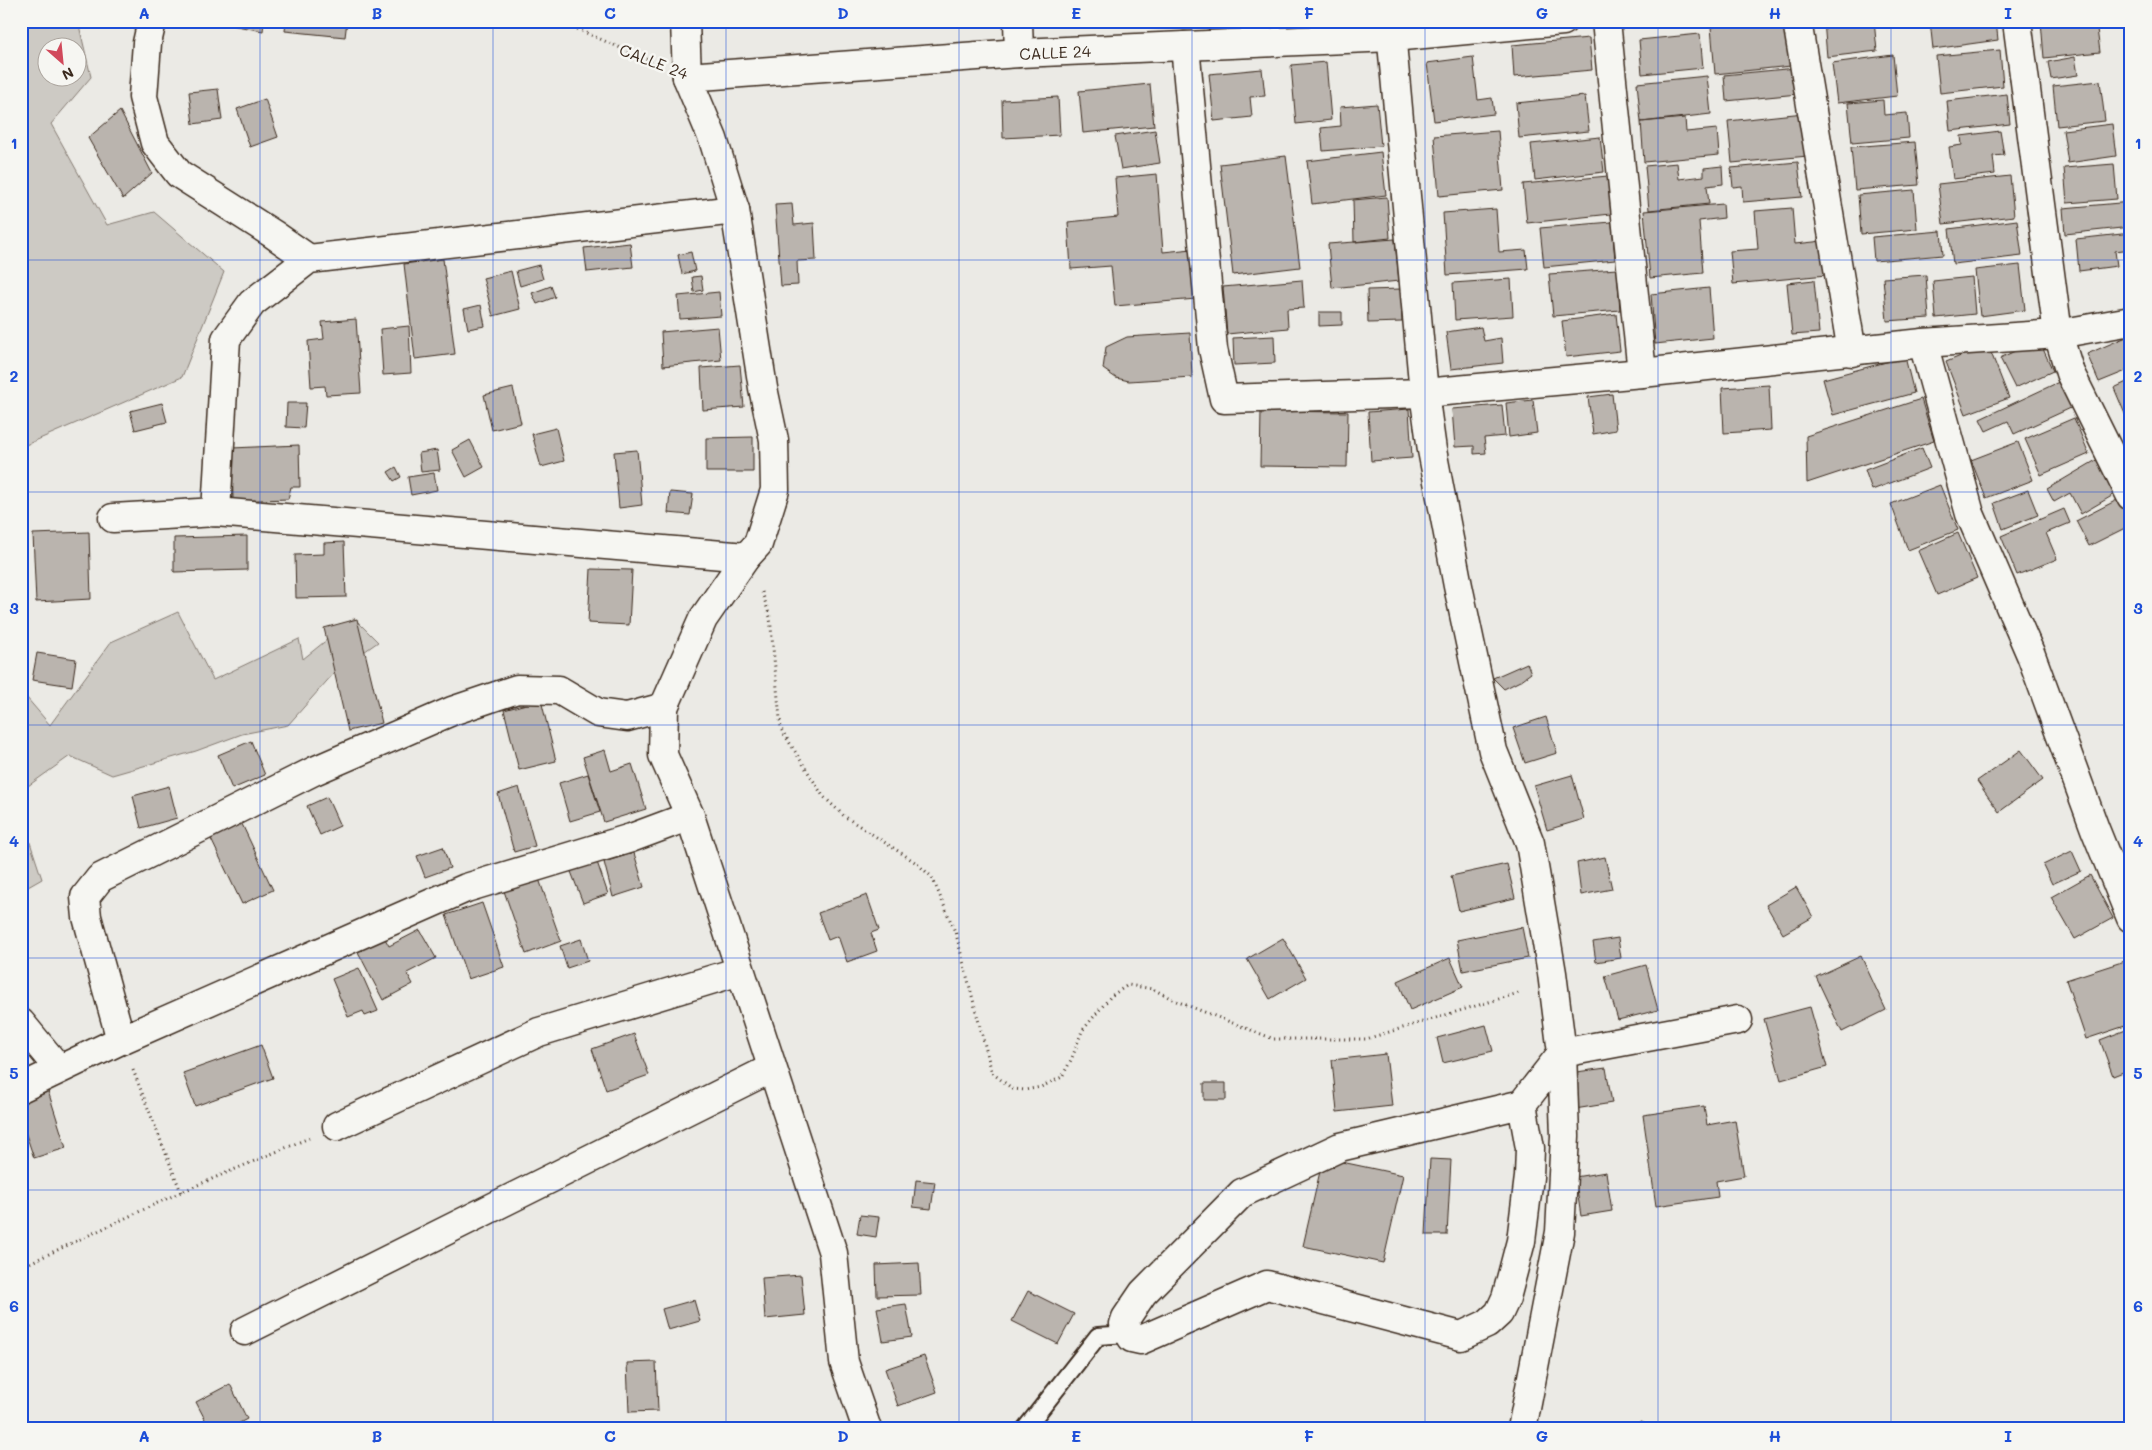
<svg xmlns="http://www.w3.org/2000/svg" width="2152" height="1450" font-family="Mali,sans-serif">
  <style>
    .green { fill: #cdcac4; stroke: #847a71; fill-rule: evenodd }
    .building { fill: #bab4ae; stroke: #3b2a1e }
    .lines { fill: none; stroke-linecap: round; stroke-linejoin: round }
    .lane-casing { stroke: #3b2a1e; stroke-width: 20 }
    .street-casing { stroke: #3b2a1e; stroke-width: 31 }
    .path { stroke: #3b2a1e; stroke-width: 3; stroke-dasharray: 1 4; stroke-linecap: butt }
    .lane { stroke: #f6f6f2; stroke-width: 16 }
    .street { stroke: #f6f6f2; stroke-width: 28 }
    .grid { fill: none; stroke: #1d4ed8; stroke-width: 1; stroke-opacity: 0.55 }
    .labels { text-anchor: middle; dominant-baseline: central; stroke-width: 5; stroke-linejoin: round; paint-order: stroke }
    .street-label { font-size: 16px; fill: #3b2a1e; stroke: #f6f6f2 }
    .neatline { fill: none; stroke: #1d4ed8; stroke-width: 2 }
    .grid-label { font-size: 16px; text-anchor: middle; font-weight: bold; fill: #1d4ed8 }
  </style>
  <rect width="100%" height="100%" fill="#ebeae5"/>
  <filter id="ink" filterUnits="userSpaceOnUse"><feTurbulence type="fractalNoise" baseFrequency=".02" numOctaves="2"/><feDisplacementMap in="SourceGraphic" scale="10" xChannelSelector="R" yChannelSelector="G"/><feConvolveMatrix kernelMatrix="1 2 1 2 8 2 1 2 1" color-interpolation-filters="sRGB"/></filter>
  <g filter="url(#ink)">
    <path class="green" d="M21,21H78L91,77L51,124L107,225L154,212L224,272L182,377L21,447ZM48,48H78V78H48Z
      M178,612L213,680L299,639L303,659L354,618L378,642L334,673L288,725L242,734L196,751L112,775L70,756L21,791V691L50,725L111,642Z
      M21,815L42,879L21,891Z"/>
    <path class="building" d="M210,21H264L263,31Z
      M286,21H347L345,37L285,31Z
      M1772,21H1787L1791,66L1715,74L1711,27Z
      M1824,21H1874L1877,51L1827,57Z
      M1930,21H1996L1998,40L1933,49Z
      M2041,21H2096L2100,52L2044,58Z
      M1700,34L1703,68L1642,74L1639,40Z
      M1589,38L1592,70L1514,77L1512,45Z
      M2000,50L2003,86L1940,93L1936,56Z
      M1893,55L1897,96L1837,103L1832,63Z
      M1473,57L1478,100L1492,98L1494,114L1434,121L1427,63Z
      M2075,57L2078,75L2051,79L2048,62Z
      M1326,62L1331,120L1296,124L1291,65Z
      M1796,68L1798,94L1726,101L1724,75Z
      M1262,69L1265,96L1250,97L1252,117L1214,121L1209,74Z
      M1707,76L1711,114L1641,122L1637,83Z
      M2100,81L2105,121L2057,126L2053,86Z
      M1150,84L1154,126L1083,133L1079,91Z
      M218,89L222,120L193,124L189,92Z
      M2007,94L2010,124L1950,131L1947,101Z
      M1585,96L1589,131L1519,138L1516,103Z
      M1058,97L1060,135L1003,138L1002,100Z
      M265,99L278,137L250,147L237,109Z
      M1883,100L1884,115L1907,113L1909,138L1852,143L1848,103Z
      M1377,104L1381,146L1323,151L1321,128L1341,126L1340,107Z
      M120,111L152,173L123,199L88,138Z
      M1804,113L1808,156L1732,163L1728,121Z
      M1685,118L1686,132L1717,129L1719,155L1644,162L1641,122Z
      M2112,124L2116,156L2068,163L2063,130Z
      M1155,130L1160,163L1121,169L1115,136Z
      M1498,131L1503,190L1439,196L1434,136Z
      M2000,131L2004,155L1993,156L1995,174L1953,179L1949,147L1962,145L1961,136Z
      M1600,137L1604,172L1535,180L1531,144Z
      M1915,142L1919,185L1855,190L1851,147Z
      M1381,152L1386,195L1312,204L1307,161Z
      M1286,156L1300,267L1233,275L1220,164Z
      M1798,162L1802,197L1743,202L1742,186L1733,187L1731,168Z
      M1677,163L1679,179L1704,176V168L1722,166L1723,184L1707,186L1709,204L1649,210L1645,166Z
      M2114,164L2117,199L2067,203L2064,168Z
      M1157,174L1163,252L1192,249L1196,299L1115,306L1111,266L1071,269L1068,222L1118,217L1115,178Z
      M1608,176L1611,214L1527,223L1523,184Z
      M2010,176L2014,216L1943,224L1938,184Z
      M1914,190L1917,229L1861,234L1858,195Z
      M1387,197L1390,238L1354,242L1353,200Z
      M2131,202V227L2065,234L2063,208Z
      M792,204L794,225L814,223L816,260L797,261L798,285L781,286L775,205Z
      M1723,204L1724,218L1699,221L1703,273L1650,278L1644,211Z
      M1792,208L1795,244L1823,241L1826,275L1733,284L1730,251L1758,249L1755,211Z
      M1496,209L1499,252L1526,250L1528,269L1447,275L1443,213Z
      M2017,220L2022,256L1953,264L1949,229Z
      M1612,222L1615,260L1544,267L1540,228Z
      M1941,231L1943,255L1874,261L1872,237Z
      M2131,233V249L2115,251L2117,266L2079,271L2076,239Z
      M1395,239L1399,281L1332,288L1328,244Z
      M630,243L633,267L587,272L584,248Z
      M691,252L695,271L682,274L678,255Z
      M443,259L455,354L415,359L404,264Z
      M539,265L543,279L520,286L516,271Z
      M2020,265L2025,310L1980,316L1975,270Z
      M1617,269L1620,310L1553,316L1549,274Z
      M511,271L520,309L493,316L483,278Z
      M1926,275L1929,318L1887,321L1883,278Z
      M701,276L703,290L694,292L692,277Z
      M1972,277L1975,314L1936,318L1933,281Z
      M1511,279L1513,316L1455,320L1453,283Z
      M1302,280L1304,308L1287,309L1288,328L1227,334L1223,287Z
      M1814,280L1819,333L1792,335L1787,283Z
      M551,286L555,297L537,304L532,293Z
      M1709,288L1713,338L1655,344L1651,294Z
      M1401,289L1402,322L1368,323L1367,290Z
      M719,292L721,316L680,319L678,296Z
      M481,305L485,326L468,329L464,309Z
      M1319,312H1342V325L1319,326Z
      M1616,314L1620,351L1566,357L1562,321Z
      M356,319L361,393L326,395L325,386L311,387L308,341L324,339L322,322Z
      M409,326L411,373L383,375L380,329Z
      M718,327L721,360L663,366L661,332Z
      M1481,327L1484,341L1501,338L1503,363L1451,369L1446,332Z
      M1190,333L1192,377L1129,381L1116,378L1103,369L1106,347L1127,337Z
      M2131,335V369L2099,382L2087,354Z
      M1274,336L1275,363L1234,365L1233,338Z
      M2039,340L2053,371L2015,388L2000,358Z
      M1988,345L2009,398L1966,414L1946,362Z
      M1905,357L1914,393L1833,415L1823,379Z
      M740,365L744,407L703,410L701,368Z
      M2131,380V420L2128,421L2114,388Z
      M2061,381L2073,407L2014,434L2008,421L1986,431L1980,419Z
      M1769,385L1771,430L1724,433L1722,388Z
      M513,388L521,423L492,430L484,395Z
      M1612,394L1616,430L1593,434L1588,397Z
      M1921,399L1934,441L1807,483L1806,436Z
      M1533,400L1537,433L1509,437L1506,403Z
      M162,403L167,422L135,430L130,411Z
      M287,403H306L304,428L286,427Z
      M1502,405L1505,436L1484,438L1486,453L1474,454V446L1455,447L1452,409Z
      M1409,409L1412,458L1371,461L1368,412Z
      M1261,411L1348,412L1347,467L1260,466Z
      M2074,418L2089,454L2041,475L2025,439Z
      M556,428L564,461L541,467L532,434Z
      M2131,428V450L2122,433Z
      M753,437V472H706V438Z
      M470,440L484,467L466,477L452,450Z
      M2018,442L2033,480L1986,498L1971,460Z
      M299,445L300,487H291L288,499L233,501L232,448Z
      M1922,448L1930,468L1872,490L1865,470Z
      M437,450L440,470L421,472L419,453Z
      M637,450L642,505L619,508L614,452Z
      M2098,459L2117,493L2081,514L2070,493L2054,502L2047,489Z
      M396,467L401,477L394,481L388,472Z
      M434,473L437,490L411,495L408,477Z
      M1940,485L1958,530L1908,550L1891,504Z
      M2028,490L2038,515L2003,529L1994,503Z
      M670,492L693,494L690,515L668,513Z
      M2119,499L2131,525L2089,546L2076,521Z
      M2064,509L2070,523L2046,533L2057,559L2017,575L2001,536Z
      M89,532L91,599L36,602L33,534Z
      M1958,533L1977,578L1937,595L1918,551Z
      M247,536V570L174,572V538Z
      M344,542L346,597L296,598L295,555L324,554V543Z
      M591,569L632,570L629,625L588,623Z
      M357,619L382,723L348,731L324,628Z
      M37,653L76,659L72,686L32,680Z
      M1527,663L1531,673L1520,681L1504,689L1493,678Z
      M541,700L556,761L519,770L504,710Z
      M1546,717L1557,753L1525,763L1513,728Z
      M251,741L265,775L232,789L218,755Z
      M605,750L611,771L632,764L646,809L604,822L583,757Z
      M2021,750L2043,780L1999,812L1977,781Z
      M588,774L600,812L570,821L559,783Z
      M1572,775L1584,819L1547,830L1534,786Z
      M169,786L177,818L141,828L133,796Z
      M519,787L535,846L514,852L498,794Z
      M327,797L340,826L320,835L307,806Z
      M241,822L273,890L242,904L210,837Z
      M443,847L450,868L425,877L417,856Z
      M2072,851L2081,871L2052,884L2043,865Z
      M634,853L644,887L613,897L604,862Z
      M1605,857L1612,889L1581,895L1577,863Z
      M596,859L608,894L583,903L570,869Z
      M1507,864L1515,898L1459,911L1451,876Z
      M2090,875L2113,918L2075,939L2051,897Z
      M539,879L561,941L526,954L504,891Z
      M1796,887L1813,917L1783,934L1766,905Z
      M867,895L879,930L871,933L877,951L847,962L838,936L828,940L818,913Z
      M482,903L504,967L468,979L446,915Z
      M1522,927L1528,958L1463,971L1457,940Z
      M420,930L436,958L407,973L413,984L383,1000L357,950L383,935L389,946Z
      M1283,938L1306,978L1270,999L1247,959Z
      M1618,938L1621,958L1596,962L1593,942Z
      M581,939L588,961L567,968L560,946Z
      M1861,956L1886,1010L1842,1032L1816,977Z
      M1450,958L1463,987L1410,1010L1398,981Z
      M2131,959V1024L2086,1039L2066,980Z
      M1646,965L1658,1010L1618,1020L1605,976Z
      M359,968L378,1011L365,1016L363,1011L348,1017L332,979Z
      M1810,1007L1827,1067L1781,1080L1764,1019Z
      M1486,1025L1493,1051L1443,1063L1437,1038Z
      M2131,1028V1069L2113,1076L2100,1040Z
      M634,1034L649,1075L606,1090L592,1049Z
      M261,1045L273,1078L195,1106L183,1073Z
      M1386,1054L1392,1106L1337,1112L1332,1060Z
      M1606,1068L1612,1103L1575,1109L1569,1073Z
      M1204,1083H1226V1100H1204Z
      M48,1091L66,1148L34,1158L21,1120V1100Z
      M1704,1106L1707,1125L1735,1120L1744,1176L1716,1181L1718,1197L1656,1206L1643,1115Z
      M1323,1158L1403,1175L1383,1263L1303,1246Z
      M1430,1159L1451,1160L1447,1235H1426Z
      M1606,1172L1612,1211L1581,1216L1575,1177Z
      M916,1180L935,1182L931,1209L913,1207Z
      M860,1215L879,1217L876,1237L857,1234Z
      M919,1263L921,1295L877,1296L876,1265Z
      M801,1275L805,1315L765,1319L762,1278Z
      M1028,1291L1074,1314L1058,1344L1012,1321Z
      M694,1300L700,1321L668,1330L662,1309Z
      M906,1304L912,1337L883,1341L877,1308Z
      M924,1356L937,1392L898,1406L885,1369Z
      M656,1362L658,1411L629,1412L627,1363Z
      M230,1384L247,1419L228,1429H210L196,1402Z
      M1640,1422L1662,1429H1638Z"/>
    <g class="lines">
      <defs>
        <path id="lane" d="M1025,1429L1098,1336L1128,1334"/>
        <g id="street">
          <path d="M152,21L147,43L143,97L155,143L179,174L273,234L309,259"/>
          <path d="M685,21L687,77L713,139L735,210L763,388L774,440L775,490L758,544L746,557L703,619L664,707L663,755L690,816L833,1253L844,1362L867,1429"/>
          <path d="M1018,21L1019,53"/>
          <path d="M1390,21L1424,393L1432,450L1458,586L1493,751L1530,843L1552,973L1562,1053L1565,1136L1560,1232L1522,1429"/>
          <path d="M1606,21L1642,373"/>
          <path d="M1797,21L1852,352"/>
          <path d="M2017,21L2058,334L2070,373L2131,496"/>
          <path d="M1185,46L1213,349L1224,399L1424,393L1642,373L1923,343L2058,334L2131,321"/>
          <path id="s1" d="M687,77L1019,53L1392,37L1563,21"/>
          <path d="M1923,343L1970,514L2031,655L2095,829L2131,918"/>
          <path d="M216,512L226,339L252,303L309,259L735,210"/>
          <path d="M113,518L216,512L746,557"/>
          <path d="M21,1023L59,1069"/>
          <path d="M121,1040L87,917L85,897L100,878L314,771L452,711L517,689L559,690L598,713L627,717L664,707"/>
          <path d="M21,1088L121,1040L466,888L631,838L690,816"/>
          <path d="M1522,1104L1530,1148L1529,1177L1521,1241L1506,1298L1499,1313L1487,1324L1461,1336L1267,1285L1141,1340L1132,1338L1124,1324L1126,1318L1143,1293L1242,1193L1340,1147L1522,1104L1562,1053L1738,1020"/>
          <path d="M337,1126L539,1032L740,971"/>
          <path d="M245,1331L772,1068"/>
        </g>
      </defs>
      <use href="#lane" class="lane-casing"/>
      <use href="#street" class="street-casing"/>
      <path class="path" d="M559,21L655,63
        M762,592L770,617L781,729L823,796L844,816L915,862L932,877L956,934L992,1073L1013,1089L1025,1090L1041,1087L1062,1077L1072,1058L1082,1031L1111,996L1128,985L1153,989L1176,1001L1274,1039H1366L1522,992
        M133,1070L181,1192
        M21,1267L181,1192L309,1138"/>
      <use href="#lane" class="lane"/>
      <use href="#street" class="street"/>
    </g>
  </g>
  <path class="grid" d="M260,21V1429M493,21V1429M726,21V1429M959,21V1429M1192,21V1429M1425,21V1429M1658,21V1429M1891,21V1429M21,260H2131M21,492H2131M21,725H2131M21,958H2131M21,1190H2131"/>
  <g class="labels">
    <g class="street-label">
      <text stroke="none"><textPath href="#s1" startOffset="369">CALLE 24</textPath></text>
      <text transform="translate(654 61) rotate(21)">CALLE 24</text>
    </g>
  </g>
  <rect width="2152" height="1450" fill="none" stroke="#f6f6f2" stroke-width="55"/>
  <g transform="translate(62 62) rotate(153)"><circle r="24" fill="#f6f6f2" stroke="#aba49d"/>
  <path d="M0-4L9 19L0 12L-9 19Z" fill="#d1495b"/>
  <text y="-8" font-size="14" font-weight="bold" text-anchor="middle" fill="#3b2a1e">N</text>
  </g>
  <rect x="28" y="28" width="2096" height="1394" class="neatline"/>
  <g class="grid-label">
    <text x="144" y="19">A</text>
    <text x="377" y="19">B</text>
    <text x="610" y="19">C</text>
    <text x="843" y="19">D</text>
    <text x="1076" y="19">E</text>
    <text x="1309" y="19">F</text>
    <text x="1542" y="19">G</text>
    <text x="1775" y="19">H</text>
    <text x="2008" y="19">I</text>
    <text x="14" y="149">1</text>
    <text x="2138" y="149">1</text>
    <text x="14" y="382">2</text>
    <text x="2138" y="382">2</text>
    <text x="14" y="614">3</text>
    <text x="2138" y="614">3</text>
    <text x="14" y="847">4</text>
    <text x="2138" y="847">4</text>
    <text x="14" y="1079">5</text>
    <text x="2138" y="1079">5</text>
    <text x="14" y="1312">6</text>
    <text x="2138" y="1312">6</text>
    <text x="144" y="1442">A</text>
    <text x="377" y="1442">B</text>
    <text x="610" y="1442">C</text>
    <text x="843" y="1442">D</text>
    <text x="1076" y="1442">E</text>
    <text x="1309" y="1442">F</text>
    <text x="1542" y="1442">G</text>
    <text x="1775" y="1442">H</text>
    <text x="2008" y="1442">I</text>
  </g>
</svg>
